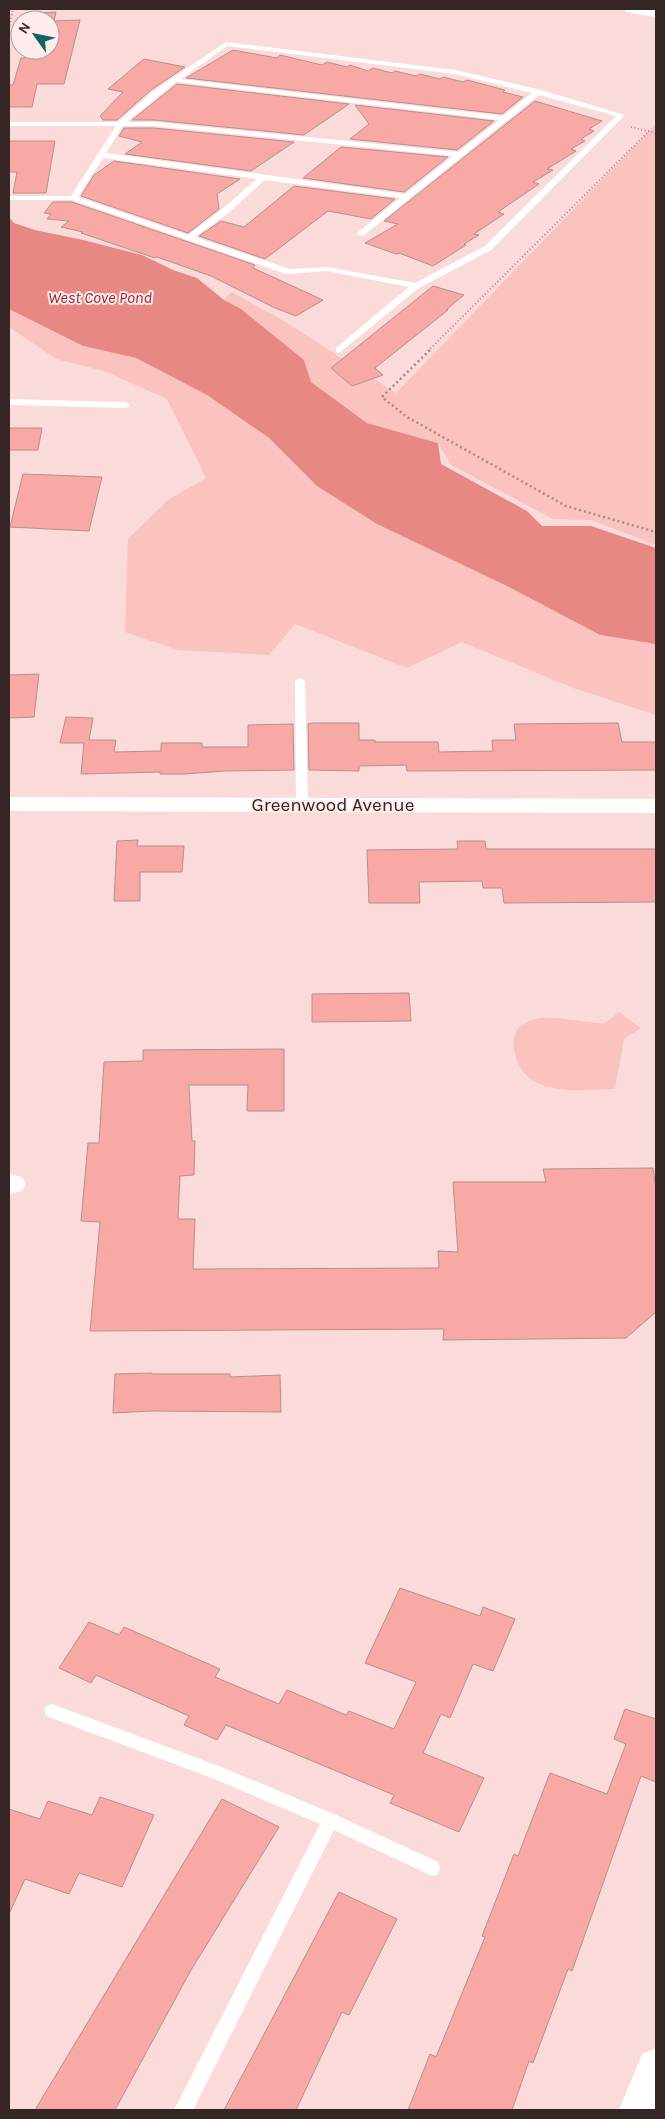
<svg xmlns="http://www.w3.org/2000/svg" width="665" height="2119" font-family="Karla,sans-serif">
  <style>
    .green { fill: #fac3c0 }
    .water { fill: #e88885 }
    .building { fill: #f8a9a5; stroke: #b58f8d }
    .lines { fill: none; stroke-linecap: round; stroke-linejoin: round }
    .path-far1 { stroke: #a48b8a; stroke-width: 2; stroke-dasharray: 1 2.5; stroke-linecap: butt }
    .path { stroke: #a48b8a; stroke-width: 2.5; stroke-dasharray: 2 3; stroke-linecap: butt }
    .lane { fill: #fff; fill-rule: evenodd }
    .street { fill: #fff; fill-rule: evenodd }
    .secondary { fill: #fff; fill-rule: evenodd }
    .labels { text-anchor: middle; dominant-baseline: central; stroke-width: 4; stroke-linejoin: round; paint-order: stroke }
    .far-water-label { font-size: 16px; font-style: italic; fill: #96252c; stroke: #fdeceb }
    .street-label { font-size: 19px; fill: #352625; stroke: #fdeceb }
  </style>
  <rect width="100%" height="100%" fill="#fbdbd9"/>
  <path class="green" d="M656,124V545L591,520L553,519L451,465L438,443L367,423L311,382L304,360L224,300L231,292L281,319L396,393Z
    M9,309L83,346L136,358L207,395L269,438L317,486L600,635L656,644V715L573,688L462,642L407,668L295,624L269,655L178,650L125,632L128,539L169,499L206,478L167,399L104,371L56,359L9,327Z
    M619,1012L641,1028L624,1039L615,1089C580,1090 521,1099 514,1049C513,1041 514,1031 522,1025C538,1012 569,1020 588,1022C593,1022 599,1024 604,1023C609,1021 615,1015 619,1012Z"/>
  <path class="water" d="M9,217L14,223L35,230L83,240L142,255L173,270L197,278L224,300L241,309L304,360L311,382L367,423L438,443L441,464L527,511L542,526H591L656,548V644L600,635L507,586L377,524L317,486L269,438L207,395L136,358L83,346L9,309Z"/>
  <path class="building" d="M56,12L54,21L80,20L64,84H37L32,107H9V85H13L21,58H25L26,50H50V20H31L32,13Z
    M233,50L277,58L280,55L322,65L327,62L347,67L350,65L368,71L373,68L392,73L395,71L416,76L420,74L440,79L443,77L463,82L467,80L505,90L503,92L523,97L502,114L186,78Z
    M144,59L185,67L151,90L117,120H103L100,116L123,92L108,89Z
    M177,84L349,104L304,135L154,120H132Z
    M535,101L602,121L589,129L594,131L581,139L585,141L571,149L576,151L547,169L553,170L533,182L539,184L498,212L504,214L474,234L479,235L464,244L466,245L433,266L399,253L396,254L365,243L398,224L384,221Z
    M355,105L494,121L457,150L350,139L369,124Z
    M124,128H154L294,142L251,171L125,154L142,142L119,136Z
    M9,141H55L46,193H13L17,172H9Z
    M341,147L448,157L404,192L303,178Z
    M114,161L240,179L217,194L219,209L188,233L81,196L94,175Z
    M294,186L395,199L371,219L328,211L265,259L199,236L221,221L244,227Z
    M53,202H72L255,265L253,268L323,300L296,316L275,308L211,276L157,257L155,258L81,233L83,232L61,227L69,221L47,219L51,214L44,213Z
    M433,286L464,295L446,310H448L375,368L383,375L352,386L331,368Z
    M9,428H42L38,450H9Z
    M23,474L102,477L89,531L10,527Z
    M39,674L34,717L9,718V675Z
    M66,717L93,718L89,740H116L114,752L161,751V743H202V747H248V725L293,724L294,770L225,771L184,774H160V772L81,774L84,743H60Z
    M313,723H359V740H375V742H438L439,752L493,751L492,740H516L514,724L618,723L622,742H656V770L407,771L406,765L359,766V771L312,770H309L308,724Z
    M138,840L137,846H184L182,872H140V901H114L117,841Z
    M457,841H485L486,849H656V902L504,903L502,888H483L482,881L419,882L420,903H369L367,850L458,849Z
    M409,993L411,1021L312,1022V994Z
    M284,1049V1111H247L248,1085H189L192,1141H195L194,1175L180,1176L178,1219H195L193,1269L439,1268L438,1251L458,1252L453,1182H546L543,1169L653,1168L656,1189V1312L626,1338L443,1340L444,1329L90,1331L100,1222L81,1221L88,1143H99L104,1062L143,1061V1050Z
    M152,1373V1374H230V1377L280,1375L281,1412L151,1411L113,1413L115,1374Z
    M400,1588L480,1616L483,1607L515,1619L493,1671L473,1664L450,1718L441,1714L423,1753L484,1778L459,1832L390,1803L394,1795L226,1725L217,1740L184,1725L189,1716L96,1675L91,1683L59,1668L89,1622L119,1635L124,1627L220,1669L215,1677L279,1704L287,1690L346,1715L349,1711L394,1729L416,1682L365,1663Z
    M625,1709L656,1719V1782L641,1776L572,1971L568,1969L533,2063L529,2061L512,2110H408L430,2054L436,2057L485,1937L482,1936L514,1854L518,1856L550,1773L607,1794L626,1744L614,1739Z
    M100,1797L154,1815L122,1887L79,1873L69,1894L25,1879L9,1914V1809L40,1819L48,1801L92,1815Z
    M222,1799L279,1827L191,1970L115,2110H35Z
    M339,1892L397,1919L349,2015L342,2012L296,2110H224Z"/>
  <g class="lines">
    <path class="path-far1" d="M9,29L13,9
      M631,127L656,133
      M428,351L649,131"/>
    <path class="path" d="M430,350L382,397L407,417L566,506L656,532"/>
    <path class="lane" d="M226,42L455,70L541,90L625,115L491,250L419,288L339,353L336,352V348L409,287L327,271L286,274L72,200H9L10,196H71L116,126H9V122H118L152,92ZM227,46L455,74L532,93L503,116L181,79ZM176,82L499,120L458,152L154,122H127ZM539,95L616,116L485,246L415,283L327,267L290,269L195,237L227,214L265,180L400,198L356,234L363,236ZM123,126H154L453,156L405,194L106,153ZM103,158L257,179L221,210L188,235L78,197Z
      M9,399L126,402L130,405L126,408L9,405Z
      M300,678L305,681L308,805L302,808L296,805L295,681Z
      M52,1704L224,1768L336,1815L438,1862L440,1868L438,1874L432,1876L334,1830L193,2110H174L320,1824L212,1778L46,1716L44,1711L46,1706Z"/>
    <path class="street" d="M624,9H656V17L626,12Z
      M9,797L656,799V813L9,811Z
      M9,1174L22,1177L26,1184L22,1191L9,1194Z"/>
    <path class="secondary" d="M656,2048V2110H619L642,2054Z"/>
  </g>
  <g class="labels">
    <g class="far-water-label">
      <text x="100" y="297">West Cove Pond</text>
    </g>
    <g class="street-label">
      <text x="333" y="805">Greenwood Avenue</text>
    </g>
  </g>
  <rect width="665" height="2119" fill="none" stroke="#352625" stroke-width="20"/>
  <g transform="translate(35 35) rotate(303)"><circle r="24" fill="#fdeceb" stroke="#ad9d9c"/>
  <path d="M0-4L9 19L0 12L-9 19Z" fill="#116267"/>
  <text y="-8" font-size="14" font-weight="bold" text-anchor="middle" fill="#352625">N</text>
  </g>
</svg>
